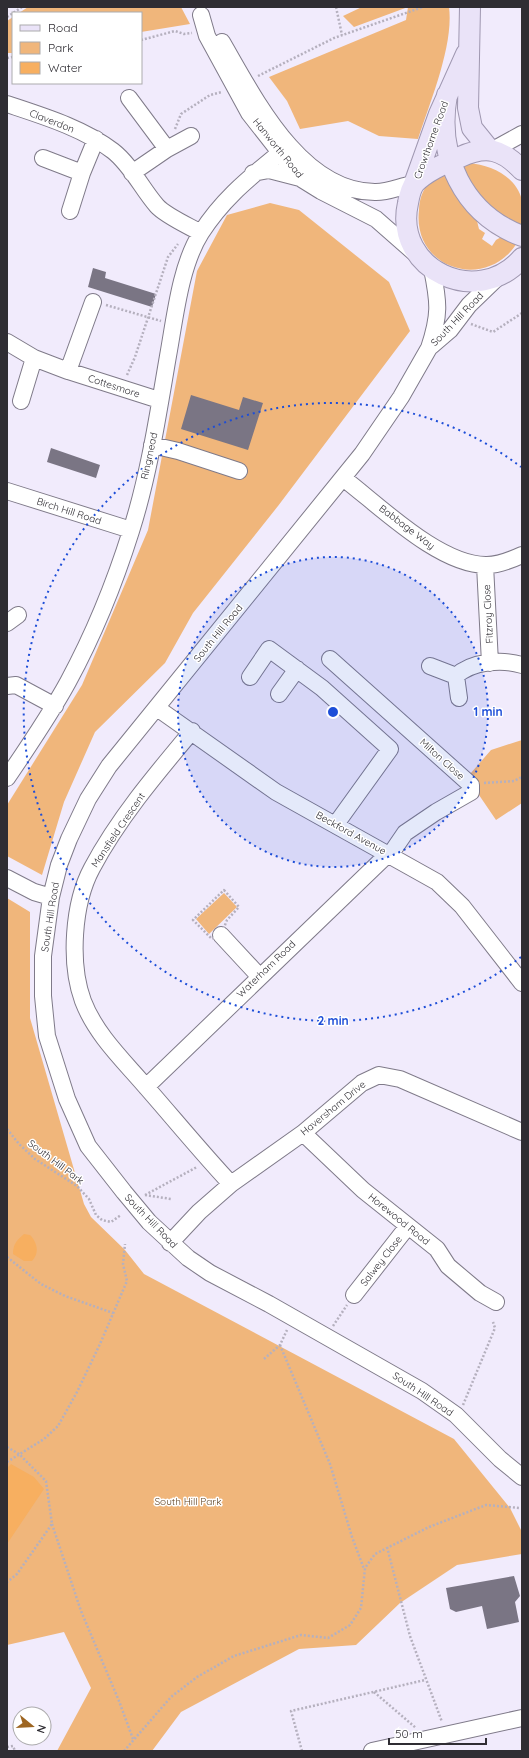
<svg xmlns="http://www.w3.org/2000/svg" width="529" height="1758" font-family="Quicksand,sans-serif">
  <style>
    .green { fill: #f0b67b }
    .water { fill: #f7af60 }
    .building { fill: #7a7584 }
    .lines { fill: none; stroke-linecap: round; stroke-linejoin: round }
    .minor-casing { stroke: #7f7a89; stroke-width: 18 }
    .major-casing { stroke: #9f97b0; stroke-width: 22 }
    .path { stroke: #b5b0be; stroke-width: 2.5; stroke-dasharray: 2 2; stroke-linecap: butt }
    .minor { stroke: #fff; stroke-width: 16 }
    .major { stroke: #eae3f8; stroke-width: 20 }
    .ring { fill: none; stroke: #1d4ed8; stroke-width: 2; stroke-dasharray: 2 4 }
    .labels { text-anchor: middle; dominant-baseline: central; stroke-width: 3; stroke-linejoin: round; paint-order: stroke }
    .street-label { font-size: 10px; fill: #2f2d33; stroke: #fff }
    .park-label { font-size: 10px; fill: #5f4120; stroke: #fff }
    .centre { fill: #1d4ed8; stroke: #fff; stroke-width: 2 }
    .ring-label { font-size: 12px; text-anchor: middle; font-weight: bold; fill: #1d4ed8; stroke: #fff; stroke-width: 3; stroke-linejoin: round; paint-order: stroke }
  </style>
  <rect width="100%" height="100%" fill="#f1ebfc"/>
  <path class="green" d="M28,7H181L190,24L141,32V13H19Z
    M362,7H449C454,45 430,102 418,139L379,136L348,121L300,129L287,101L269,77L406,20L408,7L354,27L343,16Z
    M13,17V53H7V21Z
    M469,163C491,165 516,176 522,200C524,208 522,219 522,228L511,222L481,199L460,165Z
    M445,171L476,217L479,229L485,233L482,239L492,246L496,240L503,236L517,243C486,292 412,269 419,210C419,201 422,191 428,184C433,179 439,175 445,171Z
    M270,203L299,210L389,282L410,331L278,506L193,613L165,663L95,732L64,802L42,875L7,856V805L82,685L148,530L197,271L227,215Z
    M522,740V803L496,820L479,795L476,784L470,774L491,750Z
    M224,893L237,907L209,934L196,919Z
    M7,898L30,912V1018L84,1204L91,1217L125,1250L144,1274L454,1439L510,1508L522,1532V1554L457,1565L400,1603L356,1645L299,1649L181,1712L152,1751H57L91,1688L64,1632L7,1645Z"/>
  <path class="water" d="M24,1234L30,1235C37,1242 40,1253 32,1261H24L13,1254C13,1244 17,1240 24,1234Z
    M11,1464L34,1477L44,1489L7,1544V1468Z"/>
  <path class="building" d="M93,268L106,272L105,278L156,294L152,307L88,287Z
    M191,395L239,410L243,397L263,403L248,450L181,429Z
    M51,448L100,465L96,478L47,462Z
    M514,1576L520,1596L515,1602L519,1622L487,1629L482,1606L456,1612L450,1609L446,1588Z"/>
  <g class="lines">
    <defs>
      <path id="minor" d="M201,15L207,36L249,113L300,178L321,191L376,219L417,255
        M222,42C254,97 301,193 376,192C389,192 401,186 414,184
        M129,98L167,149
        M7,104C43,116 83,128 113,151C131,165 142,189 157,206C166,216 189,226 201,233
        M493,150L522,134
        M43,158L82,173
        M132,173L167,149L191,136
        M253,173L269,170L300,178
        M70,211L82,173L96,139
        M498,277L469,305L450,330L429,348L401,397L362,454L109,766L88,799L69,839L59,865L51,897L43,956V996L47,1036L67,1099L88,1146L124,1192L149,1222L188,1258L210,1273L269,1304L422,1391L456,1415L500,1459L522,1477
        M7,342L34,358L68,371L159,400
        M429,348C440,315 439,303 432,269
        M68,371L93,302
        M21,401L34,358
        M152,445L178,451L239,471
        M343,478C380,506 440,566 487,565C499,565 511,560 522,555
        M7,491L131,530
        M485,565L490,663
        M7,623L18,615
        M330,659L471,785V792L436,812L405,833L390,855
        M430,666L456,676
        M456,676C472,661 502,659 522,665
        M456,676L459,698
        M250,677L269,649L322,688L390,749L336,824
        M7,686L16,685L55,706
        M279,694L297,669
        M157,708L276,792L437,882L462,906L522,983
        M192,731C156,774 118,819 92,868C73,903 69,963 83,1001C96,1035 124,1061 147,1088C175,1120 202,1153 231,1184
        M7,778C28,747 50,715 68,682C94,634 115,582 131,531C149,475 158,414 168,356C175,318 180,266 201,233C225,195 256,173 289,145
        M7,878L34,892L51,897
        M221,935L259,976
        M146,1087L388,854
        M303,1133L363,1190L437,1249L448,1266L480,1293L496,1302
        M170,1243L199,1212L231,1184L303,1133L362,1083L379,1075L400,1079L522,1132
        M354,1295L408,1226
        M372,1751L522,1718"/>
      <path id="major" d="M470,7L468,108L472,128L489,149
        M447,95C436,155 463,214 522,236
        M522,170C502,149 487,145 460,157C444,164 427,171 415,183C411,188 409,197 408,203C393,270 478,309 522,258
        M414,184L439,114L466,54"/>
    </defs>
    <use href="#minor" class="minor-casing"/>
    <use href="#major" class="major-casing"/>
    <path class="path" d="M336,7L342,35
      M7,17L22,7
      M141,40L175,31L184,34L192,33
      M7,58L13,57
      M258,76L334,38L423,7
      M175,129L181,114L210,95L222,92
      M106,305L161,321
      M471,324L493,332L522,313
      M127,375L135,357L168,257L178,244
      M484,783L514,781L522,777
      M224,890L239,907L227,920L221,935L212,939L193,920Z
      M7,1129L19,1144L35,1159L77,1186L89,1199L96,1215L102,1220L111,1222L121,1215
      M145,1195L197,1167
      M145,1195L171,1199
      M7,1257L41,1284L65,1296L113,1313
      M333,1326L347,1305
      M280,1345L330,1464L352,1537L364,1569
      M264,1359L280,1345L287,1330
      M463,1405L495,1328L493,1322
      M7,1447L19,1454L46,1481L52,1524L17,1574L7,1582
      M7,1462L44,1439L58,1426L77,1392L100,1344L127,1281L123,1264L125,1244
      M52,1524L81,1611L119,1701L133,1739
      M387,1547L410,1636L442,1722
      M374,1692L416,1728
      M7,1747L13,1746L15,1751
      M124,1751L171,1697L197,1677L234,1656L301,1635L328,1638L350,1625L361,1608L365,1568L375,1554L429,1527L486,1505L520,1508
      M302,1751L291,1711L425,1680"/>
    <use href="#minor" class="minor"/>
    <use href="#major" class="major"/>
  </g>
  <circle cx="333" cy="712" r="155" fill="#1d4ed8" fill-opacity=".12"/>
  <g class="ring">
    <circle cx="333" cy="712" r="155"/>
    <path d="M521 957A309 309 0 1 1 521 467"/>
  </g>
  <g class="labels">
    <g class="street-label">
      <text transform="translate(52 121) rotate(21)">Claverdon</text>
      <text transform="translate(431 140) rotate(-70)">Crowthorne Road</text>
      <text transform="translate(278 148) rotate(51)">Hanworth Road</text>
      <text transform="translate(457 319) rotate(-46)">South Hill Road</text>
      <text transform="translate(114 386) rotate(18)">Cottesmore</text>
      <text transform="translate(149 456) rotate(-78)">Ringmead</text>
      <text transform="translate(69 511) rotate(18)">Birch Hill Road</text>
      <text transform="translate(407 527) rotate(37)">Babbage Way</text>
      <text transform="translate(488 614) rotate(-93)">Fitzroy Close</text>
      <text transform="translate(218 633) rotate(-51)">South Hill Road</text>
      <text transform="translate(442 759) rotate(42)">Milton Close</text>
      <text transform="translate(118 830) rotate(-56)">Mansfield Crescent</text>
      <text transform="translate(351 833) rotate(29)">Beckford Avenue</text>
      <text transform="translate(50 917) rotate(-81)">South Hill Road</text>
      <text transform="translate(266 969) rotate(-44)">Waterham Road</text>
      <text transform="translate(333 1108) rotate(-39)">Haversham Drive</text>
      <text transform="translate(56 1162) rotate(37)">South Hill Park</text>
      <text transform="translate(399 1219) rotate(39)">Horewood Road</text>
      <text transform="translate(151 1221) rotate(46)">South Hill Road</text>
      <text transform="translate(381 1261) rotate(-52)">Salwey Close</text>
      <text transform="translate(423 1394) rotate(34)">South Hill Road</text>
    </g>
    <g class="park-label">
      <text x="188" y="1501">South Hill Park</text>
    </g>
  </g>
  <circle cx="333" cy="712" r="6" class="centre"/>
  <g class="ring-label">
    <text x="488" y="716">1 min</text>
    <text x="333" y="1025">2 min</text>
  </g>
  <rect width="529" height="1758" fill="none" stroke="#2f2d33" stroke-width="16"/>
  <rect x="12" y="12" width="130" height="72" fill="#ffffff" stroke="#acabad"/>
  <rect x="20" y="25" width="20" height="6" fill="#eae3f8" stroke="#acabad"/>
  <text x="48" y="32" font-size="12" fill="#2f2d33">Road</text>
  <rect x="20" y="42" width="20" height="12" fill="#f0b67b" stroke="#acabad"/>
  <text x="48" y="52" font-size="12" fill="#2f2d33">Park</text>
  <rect x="20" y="62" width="20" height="12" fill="#f7af60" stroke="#acabad"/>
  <text x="48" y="72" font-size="12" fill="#2f2d33">Water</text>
  <g transform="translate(32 1726) rotate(108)"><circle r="19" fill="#ffffff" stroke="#acabad"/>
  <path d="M0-3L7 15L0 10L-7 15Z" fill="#9d6521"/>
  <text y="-6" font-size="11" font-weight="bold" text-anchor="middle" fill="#2f2d33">N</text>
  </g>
  <path d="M389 1738v6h97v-6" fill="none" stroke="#2f2d33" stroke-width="2"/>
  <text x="395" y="1738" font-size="12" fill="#2f2d33" stroke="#ffffff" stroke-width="3" paint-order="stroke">50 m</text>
</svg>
